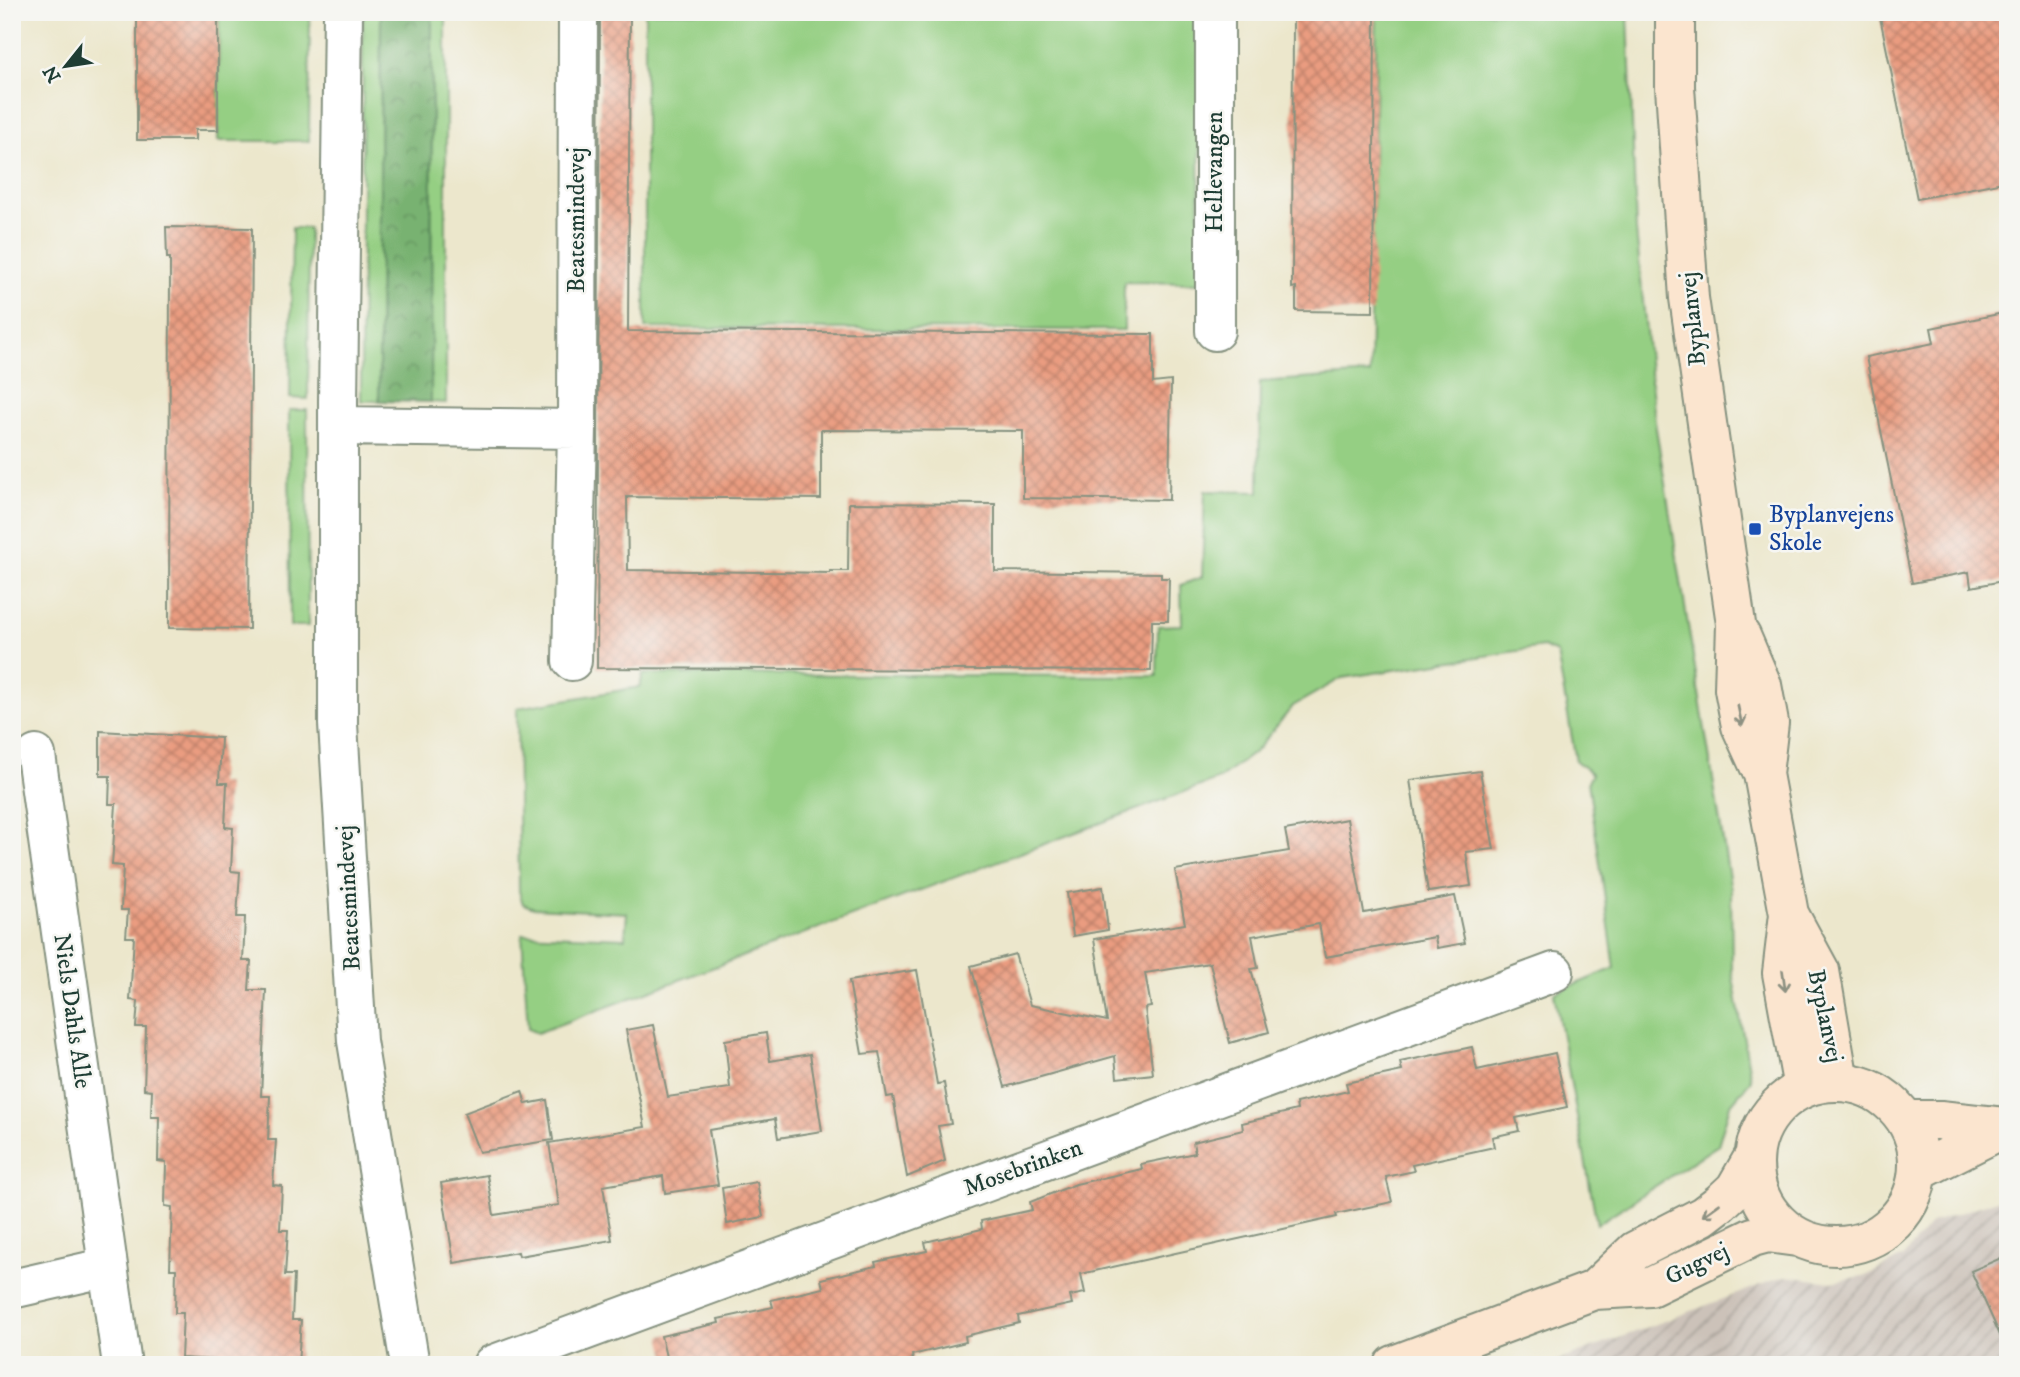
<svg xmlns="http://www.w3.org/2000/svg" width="2020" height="1377" font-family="'IM FELL DW Pica',serif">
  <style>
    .industrial { fill: url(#industrial-furrows) }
    .green { fill: #95cf83; stroke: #5a865c; stroke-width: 2 }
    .forest { fill: url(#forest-crowns); stroke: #4c7852; stroke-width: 2 }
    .building { fill: url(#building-cross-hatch) }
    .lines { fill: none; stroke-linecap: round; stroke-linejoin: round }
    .street-casing { stroke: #869280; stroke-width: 42 }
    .secondary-casing { stroke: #869280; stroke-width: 42 }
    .street { stroke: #fff; stroke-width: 38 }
    .secondary { stroke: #fbe5cf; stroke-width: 38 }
    .oneway { stroke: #8d9182 }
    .transit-dot { fill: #1a4fb4; stroke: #f6f6f2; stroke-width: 2.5 }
    .labels { text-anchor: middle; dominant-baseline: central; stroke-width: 5; stroke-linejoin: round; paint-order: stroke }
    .street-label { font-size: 24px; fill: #1f3d34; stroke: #f6f6f2 }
    .transit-label { font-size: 24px; fill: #164399; stroke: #f6f6f2; text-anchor: start }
  </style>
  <defs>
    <pattern id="industrial-furrows" width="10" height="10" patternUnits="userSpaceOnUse" patternTransform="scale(1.75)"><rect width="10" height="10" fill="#ccc2b9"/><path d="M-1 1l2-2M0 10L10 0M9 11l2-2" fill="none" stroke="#a59f97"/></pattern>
    <pattern id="forest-crowns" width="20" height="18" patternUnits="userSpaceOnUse" patternTransform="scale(1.75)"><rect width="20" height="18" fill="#78b271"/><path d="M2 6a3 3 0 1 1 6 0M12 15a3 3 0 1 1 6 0" fill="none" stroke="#62925e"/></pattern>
    <pattern id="building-cross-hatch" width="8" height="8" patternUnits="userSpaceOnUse" patternTransform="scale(1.75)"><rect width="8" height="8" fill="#ea9c80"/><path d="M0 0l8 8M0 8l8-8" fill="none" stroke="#bd806a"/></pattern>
  </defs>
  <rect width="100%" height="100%" fill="#f6f6f2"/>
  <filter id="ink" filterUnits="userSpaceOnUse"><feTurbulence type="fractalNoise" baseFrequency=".0143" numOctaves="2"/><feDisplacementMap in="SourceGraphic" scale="14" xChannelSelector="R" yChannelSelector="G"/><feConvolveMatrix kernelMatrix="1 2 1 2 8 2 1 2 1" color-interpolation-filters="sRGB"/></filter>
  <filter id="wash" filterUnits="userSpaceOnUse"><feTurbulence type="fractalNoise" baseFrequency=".00686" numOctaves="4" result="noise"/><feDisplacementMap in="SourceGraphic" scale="28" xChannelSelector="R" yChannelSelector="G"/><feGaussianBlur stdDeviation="1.57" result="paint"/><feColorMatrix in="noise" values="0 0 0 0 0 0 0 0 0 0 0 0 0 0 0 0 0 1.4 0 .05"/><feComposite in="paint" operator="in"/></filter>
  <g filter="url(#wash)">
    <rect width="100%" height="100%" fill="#ece7cc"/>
    <path class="industrial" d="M2008,1196V1365H1547L1785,1276L1832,1282L1868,1275L1903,1257L1931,1223Z"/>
    <path class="green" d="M219,12H310L309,141H218Z
      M363,12H381L379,401H361Z
      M432,12H446V403L431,402Z
      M645,12H1200L1199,283L1124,282V330L645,328Z
      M1377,12H1628L1636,230L1655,422L1731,890L1732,972L1751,1080L1730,1105L1718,1145L1597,1224L1554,993L1615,968L1588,781L1592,774L1576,761L1557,653L1543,647L1342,678L1293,706L1256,751L1219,779L537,1033L528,1029L522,934L625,938L627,913L534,908L523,904L519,891L517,708L640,687L643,674L1157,676L1158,626L1182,625L1181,585L1202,577L1205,491L1259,492L1260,382L1370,374Z
      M292,228H309L308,399L290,398Z
      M289,410H307L308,626H290Z"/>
    <path class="forest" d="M12,12H18L12,312Z
      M381,12H432L431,402L379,401Z"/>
    <g id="blocks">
      <path class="building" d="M137,12H218V130H195V140H137Z
        M600,12H630L628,331L1153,334V383L1171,381L1169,500L1023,498V431L821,430V499L627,497L628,570L830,573V571H848L849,503L995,504V571L1161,573V578H1169L1168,621H1152L1151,671L597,668Z
        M1293,12H1375L1373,312L1296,311V287L1292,288Z
        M1879,12H2008V181L1917,199Z
        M166,227L252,228L249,629L169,628L170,258H167Z
        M2008,312V580L1971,587L1969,572L1912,583L1866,357L1934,343L1931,328Z
        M100,731L221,738L219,783H227L225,827L233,828L231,871L240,872L237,917H245L243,961H251L249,990H266L261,1096H270L268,1140H276L273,1185L282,1186L280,1230H288L285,1275H294L292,1320H301L298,1365L181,1358L183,1313H175L176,1269H170L172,1207L165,1206L166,1162L158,1161L159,1117H151L152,1090L144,1089L146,1027H136L138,1001L130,1000L134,937H126L128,910H121L123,866L112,865L116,804H109L110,776H100Z
        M1480,771L1494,849L1466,852L1471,886L1428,892L1410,780Z
        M1347,819L1364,913L1455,896L1465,943L1437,948L1435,937L1325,957L1319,924L1252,936L1258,968L1251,969L1269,1032L1230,1043L1210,963L1145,973L1151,1007L1145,1008L1153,1074L1117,1078L1115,1056L1005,1087L971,966L1015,954L1030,1005L1107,1021L1094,939L1185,924L1175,870L1289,851L1285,830Z
        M1103,887L1108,930L1073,936L1067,893Z
        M917,970L937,1084L944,1083L951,1124L938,1126L945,1161L907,1177L893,1096L887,1097L879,1052L862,1054L849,981Z
        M653,1025L668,1097L730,1088L725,1040L766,1033L770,1061L810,1054L822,1131L778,1138L775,1119L709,1130L718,1185L665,1193L663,1176L603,1186L612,1240L519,1256L518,1252L454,1263L441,1183L487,1175L494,1215L559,1205L549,1143L645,1127L626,1030Z
        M1472,1047L1477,1070L1555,1053L1567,1107L1516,1118L1519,1131L1492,1137L1494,1147L1412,1165L1414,1171L1386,1177L1392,1202L1336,1214L1337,1217L1081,1274L1085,1293L1070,1296L1072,1304L1018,1316L1019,1323L965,1336L966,1342L912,1355L914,1365H668L661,1336L719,1323L718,1319L773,1307L771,1300L823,1288L821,1279L876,1266L875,1262L927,1251L925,1242L982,1229L981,1221L1032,1210L1030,1202L1076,1184L1142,1169L1141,1164L1195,1153L1193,1142L1243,1130L1242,1123L1297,1110L1296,1103L1348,1091L1346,1083L1402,1071L1400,1062Z
        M522,1091L526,1104L547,1100L553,1140L479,1152L464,1113Z
        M757,1182L763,1217L727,1224L722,1188Z
        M2008,1255V1353L1971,1271Z"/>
    </g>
  </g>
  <g filter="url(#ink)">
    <use href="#blocks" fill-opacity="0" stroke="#869280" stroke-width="2"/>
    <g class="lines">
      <defs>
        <path id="street" d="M343,12L338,402V724L357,1041L410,1365
          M1215,12V331
          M338,426L577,429
          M572,661L577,429L578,12
          M36,755L122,1365
          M12,1289L108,1267
          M492,1365L1554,972"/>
        <path id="secondary" d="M1675,12V87L1689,298L1736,624L1734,689L1741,726L1763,774L1789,914L1820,971L1839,1081
          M1741,636L1762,685L1769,723L1763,774
          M1789,914L1782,973L1803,1088
          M1754 1164a82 82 0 1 1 164 0a82 82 0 1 1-164 0Z
          M1907,1120H1940L2004,1127
          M1919,1171L2008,1126
          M1594,1290L1635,1251L1703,1216L1720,1203L1735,1189L1753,1158
          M1394,1365L1594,1290L1650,1287L1753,1237L1768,1233L1797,1237"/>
      </defs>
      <use href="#street" class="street-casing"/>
      <use href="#secondary" class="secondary-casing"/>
      <use href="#street" class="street"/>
      <use href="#secondary" class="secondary"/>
    </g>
    <defs><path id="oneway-shaft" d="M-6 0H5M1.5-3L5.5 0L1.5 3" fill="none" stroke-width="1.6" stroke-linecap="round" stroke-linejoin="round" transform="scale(1.75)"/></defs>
    <g class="oneway">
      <use href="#oneway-shaft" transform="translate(1740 716) rotate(78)"/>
      <use href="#oneway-shaft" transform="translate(1784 981) rotate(82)"/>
      <use href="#oneway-shaft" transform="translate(1711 1210) rotate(144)"/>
    </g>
  </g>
  <rect class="transit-dot" x="1748" y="522" width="14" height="14" rx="3.5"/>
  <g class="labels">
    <g class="street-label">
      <text transform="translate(1215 172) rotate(-90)">Hellevangen</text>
      <text transform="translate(577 220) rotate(-90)">Beatesmindevej</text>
      <text transform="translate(1693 319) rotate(-96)">Byplanvej</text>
      <text transform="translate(349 898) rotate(-93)">Beatesmindevej</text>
      <text transform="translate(72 1011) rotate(82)">Niels Dahls Alle</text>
      <text transform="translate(1825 1016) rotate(78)">Byplanvej</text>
      <text transform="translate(1023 1168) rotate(-20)">Mosebrinken</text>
      <text transform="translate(1697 1264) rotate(-26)">Gugvej</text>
    </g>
    <g class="transit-label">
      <text x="1769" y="515">Byplanvejens<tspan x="1769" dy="28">Skole</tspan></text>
    </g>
  </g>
  <rect width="2020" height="1377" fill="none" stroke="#f6f6f2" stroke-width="42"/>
  <g transform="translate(66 66) rotate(240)" stroke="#f6f6f2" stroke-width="5" paint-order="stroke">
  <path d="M0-5L12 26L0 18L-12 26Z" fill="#1f3d34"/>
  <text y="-10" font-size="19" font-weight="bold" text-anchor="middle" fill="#1f3d34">N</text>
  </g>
</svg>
